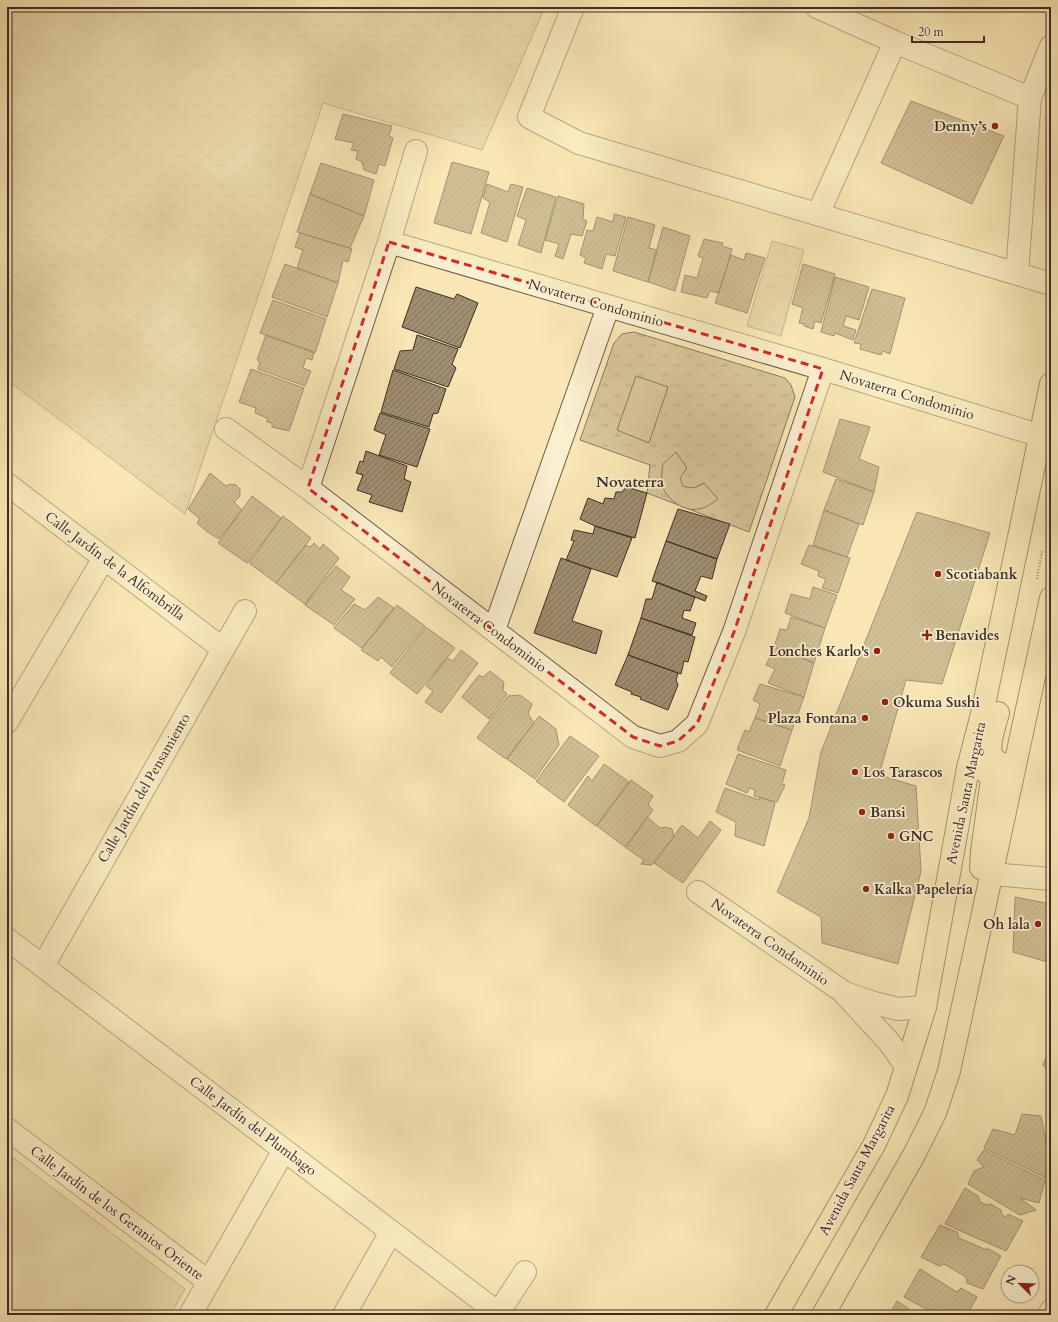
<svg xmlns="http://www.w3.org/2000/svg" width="1058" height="1322" font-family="Cardo,serif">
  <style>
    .grass { fill: url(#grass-tufts); stroke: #8b7a61 }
    .park { fill: #d8c79d; stroke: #8b7a61 }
    .building { fill: url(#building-hatch); stroke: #3e2d25 }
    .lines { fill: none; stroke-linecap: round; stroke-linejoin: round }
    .minor-casing { stroke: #6c5c49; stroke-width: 24 }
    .major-casing { stroke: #3e2d25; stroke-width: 24 }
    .path { stroke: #3e2d25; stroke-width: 2.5; stroke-dasharray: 1 2; stroke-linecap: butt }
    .minor { stroke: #faefcf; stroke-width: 22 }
    .major { stroke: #f8e7b5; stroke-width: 22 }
    .marked { fill: none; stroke: #d62828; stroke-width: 3; stroke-dasharray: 8 5; stroke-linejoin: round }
    .poi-dot { fill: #8f2418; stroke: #faefcf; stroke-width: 1.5 }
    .labels { text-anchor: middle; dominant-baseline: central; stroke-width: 3.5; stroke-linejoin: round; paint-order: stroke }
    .poi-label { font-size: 14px; font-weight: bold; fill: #3e2d25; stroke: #faefcf; text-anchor: start }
    .street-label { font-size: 14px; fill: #3e2d25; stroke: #faefcf }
    .neighbourhood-label { font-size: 15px; font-weight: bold; fill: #3e2d25; stroke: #faefcf }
  </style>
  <defs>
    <pattern id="grass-tufts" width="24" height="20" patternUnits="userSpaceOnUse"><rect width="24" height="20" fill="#d8c79d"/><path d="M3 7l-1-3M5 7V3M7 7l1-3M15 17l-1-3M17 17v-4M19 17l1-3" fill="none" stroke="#baab87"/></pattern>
    <pattern id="building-hatch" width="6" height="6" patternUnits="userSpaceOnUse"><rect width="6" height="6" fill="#9f8e70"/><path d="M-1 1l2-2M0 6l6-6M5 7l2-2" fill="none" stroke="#83745c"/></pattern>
  </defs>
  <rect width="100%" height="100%" fill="#f8e7b5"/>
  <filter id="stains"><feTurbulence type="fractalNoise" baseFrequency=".005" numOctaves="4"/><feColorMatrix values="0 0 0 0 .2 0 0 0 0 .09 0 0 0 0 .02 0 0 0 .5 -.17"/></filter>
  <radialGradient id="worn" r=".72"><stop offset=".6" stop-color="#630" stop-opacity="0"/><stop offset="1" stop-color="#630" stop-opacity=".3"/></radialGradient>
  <path class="grass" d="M7,7H545L482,150L323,103L185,514L7,380Z
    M772,241L804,250L781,336L747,326Z
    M634,332L785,378L791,385L795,397L749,532L647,493L650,465L580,440L614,343L622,334Z"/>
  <path class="park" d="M636,376L668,387L649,443L617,430Z
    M676,452L687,468L680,478L683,486C692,489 696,488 704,483L718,499C711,504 706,508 698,509C683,512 664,498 662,483C661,477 662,470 663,464Z
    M7,1153L185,1289L170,1315H7Z"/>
  <path class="building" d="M911,101L1004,136L972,204L881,163Z
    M343,114L392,126L389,136L393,138L385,166L379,164L376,174L364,170L362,162L356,159L358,151L351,150L354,143L335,139Z
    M452,162L489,172L471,234L434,223Z
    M321,163L374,180L364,216L310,194Z
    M487,184L508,192L511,184L523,187L507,242L481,233L490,202L483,198Z
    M527,188L556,197L541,253L518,245L526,220L517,216Z
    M310,194L364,216L350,248L297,232Z
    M558,196L584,204L583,219L587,221L582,236L571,234L563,259L555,256L559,244L545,240Z
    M614,214L626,217L615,256L606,254L602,269L584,263L586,258L580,255L587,230L593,231L597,217L613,222Z
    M628,217L655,225L649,248L657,250L648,282L613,271Z
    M663,227L690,236L675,291L648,282Z
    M300,233L352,249L348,262L343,260L338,283L297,268L303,250L295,247Z
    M704,239L723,243L722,246L732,249L719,293L710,291L707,298L681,292L685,275L697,278L703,258L698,256Z
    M746,253L765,258L747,313L715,303L731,255L744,260Z
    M285,264L338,283L327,317L272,297Z
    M803,264L835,274L821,323L815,321L813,329L804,326V324L799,323L803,308L792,304Z
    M835,277L869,287L859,320L846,316L843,326L856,330L853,340L835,333L834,336L821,332Z
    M416,287L454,299L457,294L478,303L460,348L402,327Z
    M872,289L905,298L890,354L883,351L881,355L860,349L861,344L854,343Z
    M273,300L326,319L315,353L260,333Z
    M266,335L314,352L312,360L306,358L303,368L311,371L305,386L258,369L260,362L257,360Z
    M417,335L458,349L452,364L456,368L448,387L394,369L400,351L413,350Z
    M251,369L304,388L289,431L272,427V423L267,422V418L255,413L256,408L239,402Z
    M393,370L446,389L438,413L433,414L429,427L381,412Z
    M380,413L430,429L417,467L379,455L386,435L374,430Z
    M840,419L870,427L859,459L879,467L874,492L823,472Z
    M366,451L407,466L404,479L411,482L402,512L369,502L372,495L357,490L363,475L356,473L360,461L363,462Z
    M210,473L226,486L230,484L236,485L240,489V496L234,502L242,510L219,539L206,531L197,523L200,519L188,509Z
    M836,479L874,492L863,525L824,510Z
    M626,487L647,493L635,538L595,526L580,519L588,498L603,504L605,498L614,499L616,492H622Z
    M252,496L281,518L247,563L218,543Z
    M678,509L730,524L717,559L666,541Z
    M824,510L859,524L847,557L813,545Z
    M917,512L990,533L942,684L906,680L879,775L916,786L921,871L898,964L822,943L821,917L777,892L809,818L821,752Z
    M283,516L311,538L276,583L249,563Z
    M595,526L632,538L617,577L566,560L574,541L571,540L574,530L593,534Z
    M666,541L717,559L712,579L701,576L695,591L707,596L705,601L652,581Z
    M314,543L320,549L323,544L339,558L305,604L276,583L306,545L310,547Z
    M809,545L850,558L838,593L822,588L826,579L818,576L819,571L801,564Z
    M561,558L591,569L572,621L602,631L596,654L534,633Z
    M336,566L350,577L341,590L355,599L334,625L305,605Z
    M657,582L695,597L690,611L684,610L682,618L696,623L692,635L641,618L646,599H652Z
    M813,587L837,595L825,628L785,613L791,594L810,599Z
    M378,597L394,608L362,648L334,628L354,604L365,610Z
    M397,605L425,626L392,667L381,657L378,661L361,650Z
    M791,617L825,628L814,663L774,647L780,629L787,630Z
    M641,618L695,637L688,662L684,661L681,674L628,655Z
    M426,627L455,648L417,694L390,673Z
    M774,647L814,663L804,697L768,683L775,669L766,665Z
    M461,650L478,663L441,713L425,702L433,691L426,686L447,658L453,661Z
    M628,655L678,673L676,680L678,685L668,710L640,699L641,697L631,694L632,692L615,685Z
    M490,671L504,682L503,690L507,694L489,719L462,697L479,675L483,677Z
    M760,684L804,697L792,730L755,718L760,704L753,700Z
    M520,695L532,704L528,714L534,723L506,759L477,738L508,696Z
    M539,716L556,729L559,745L535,779L507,759Z
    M755,718L792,730L780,766L737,750L745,730L749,732Z
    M570,736L599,756L564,802L536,781Z
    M738,754L786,770L782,784L785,785L777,802L754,796L755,790L750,788L747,793L726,784Z
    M604,764L629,782L596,826L568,805L588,776L592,781Z
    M631,780L653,796L648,805L653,810L625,847L597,826Z
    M725,788L759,800L760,797L775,803L764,846L735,836L736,822L716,812Z
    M647,817L660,828L666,827L672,829L674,837L652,865L641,864L644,860L626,848Z
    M710,821L721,830L683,883L654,863L682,825L698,838Z
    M1015,897L1051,904V963L1013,952Z
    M1051,1046V1074L1043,1065Z
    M1022,1114L1041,1116L1046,1141L1051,1146L1050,1180L984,1148L993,1129L1015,1135Z
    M984,1150L1045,1180L1039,1203L1020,1198L1036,1210L1020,1215L968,1184L974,1171L984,1167L977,1160Z
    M965,1188L978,1196L980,1202L987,1205L991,1204L1001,1210L1002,1215L1006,1217L1008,1214L1023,1221L1006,1251L945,1224Z
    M940,1225L957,1232L959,1238L984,1249H989L1001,1256L983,1289L967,1283L966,1277L944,1264L939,1266L921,1257Z
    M920,1269L957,1292L961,1288L977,1297L967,1315H937L904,1297Z
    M897,1301L909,1309L911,1313L914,1315H889Z"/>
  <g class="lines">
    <defs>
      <path id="minor" d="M573,7L529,117L579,143L1051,284
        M817,7L895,42L1030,98
        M818,214L895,42
        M389,242L823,369L1051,439
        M1017,274L1030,98L1051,46
        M226,429L308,488L633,737L660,746L678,741L697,724L734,632L823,369
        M7,484L223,649
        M308,488L389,242L416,151
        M494,630L608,307
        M7,722L104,558
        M992,874L1051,879
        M698,892L842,991L889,1042L906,1066
        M7,939L498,1313
        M43,966L245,611
        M845,993L874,1003L898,1009L925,1007
        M7,1129L209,1282
        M190,1315L284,1150
        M344,1315L391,1232
        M497,1315L525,1272
        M1049,1315L1051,1311"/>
      <path id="major" d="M998,713C995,724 985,751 994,759C999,764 1007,766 1014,768
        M968,768C979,767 986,769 992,779L982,852L981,868
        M776,1315L874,1145L897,1096L925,1007L968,768L982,714L1051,384
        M823,1315L914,1155L935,1113L949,1071L1051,598"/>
    </defs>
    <use href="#minor" class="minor-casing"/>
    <use href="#major" class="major-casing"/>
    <path class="path" d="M1037,579L1042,551"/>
    <use href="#minor" class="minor"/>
    <use href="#major" class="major"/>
  </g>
  <path d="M0 0H1058V1322H0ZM389,242L823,369L734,632L697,724L678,741L660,746L633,737L308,488Z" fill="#f8e7b5" fill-opacity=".55" fill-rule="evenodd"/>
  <path class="marked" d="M389,242L823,369L734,632L697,724L678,741L660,746L633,737L308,488Z"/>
  <g class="poi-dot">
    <circle cx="995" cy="126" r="4"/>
    <circle cx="938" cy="574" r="4"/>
    <path d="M925 629h4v4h4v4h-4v4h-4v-4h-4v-4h4z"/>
    <circle cx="877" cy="651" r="4"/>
    <circle cx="885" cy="702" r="4"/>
    <circle cx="865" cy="718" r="4"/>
    <circle cx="855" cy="772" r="4"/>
    <circle cx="862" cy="812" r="4"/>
    <circle cx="891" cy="836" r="4"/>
    <circle cx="866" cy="889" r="4"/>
    <circle cx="1038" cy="924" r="4"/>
  </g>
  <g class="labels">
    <g class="poi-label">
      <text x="987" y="126" text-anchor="end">Denny’s</text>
      <text x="946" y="574">Scotiabank</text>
      <text x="935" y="635">Benavides</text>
      <text x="869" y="651" text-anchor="end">Lonches Karlo's</text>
      <text x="893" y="702">Okuma Sushi</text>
      <text x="857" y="718" text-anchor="end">Plaza Fontana</text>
      <text x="863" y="772">Los Tarascos</text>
      <text x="870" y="812">Bansi</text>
      <text x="899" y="836">GNC</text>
      <text x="874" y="889">Kalka Papelería</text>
      <text x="1030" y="924" text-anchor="end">Oh lala</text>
    </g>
    <g class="street-label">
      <text transform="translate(596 303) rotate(16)">Novaterra Condominio</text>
      <text transform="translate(907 395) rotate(17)">Novaterra Condominio</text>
      <text transform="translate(115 566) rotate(37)">Calle Jardín de la Alfombrilla</text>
      <text transform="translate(489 627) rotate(37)">Novaterra Condominio</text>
      <text transform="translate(144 788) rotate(-60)">Calle Jardín del Pensamiento</text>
      <text transform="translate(966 793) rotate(-78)">Avenida Santa Margarita</text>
      <text transform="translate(770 942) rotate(35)">Novaterra Condominio</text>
      <text transform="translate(253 1126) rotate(37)">Calle Jardín del Plumbago</text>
      <text transform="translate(857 1170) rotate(-62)">Avenida Santa Margarita</text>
      <text transform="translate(117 1213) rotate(37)">Calle Jardín de los Geranios Oriente</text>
    </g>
    <g class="neighbourhood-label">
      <text x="630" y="482">Novaterra</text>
    </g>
  </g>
  <rect width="1058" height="1322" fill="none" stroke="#f8e7b5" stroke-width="24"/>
  <rect x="8" y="8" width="1042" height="1306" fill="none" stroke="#3e2d25" stroke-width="2"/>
  <rect x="12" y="12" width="1034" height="1298" fill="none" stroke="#3e2d25"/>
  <g transform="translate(1020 1284) rotate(293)"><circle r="19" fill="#faefcf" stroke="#afa18b"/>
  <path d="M0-3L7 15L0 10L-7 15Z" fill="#8f2418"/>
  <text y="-6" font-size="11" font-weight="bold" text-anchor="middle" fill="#3e2d25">N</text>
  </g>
  <path d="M912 36v6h72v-6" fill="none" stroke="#3e2d25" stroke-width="2"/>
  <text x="918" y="36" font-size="12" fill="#3e2d25" stroke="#faefcf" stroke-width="3" paint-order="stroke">20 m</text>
  <rect width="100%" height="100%" filter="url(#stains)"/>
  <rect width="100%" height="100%" fill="url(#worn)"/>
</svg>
